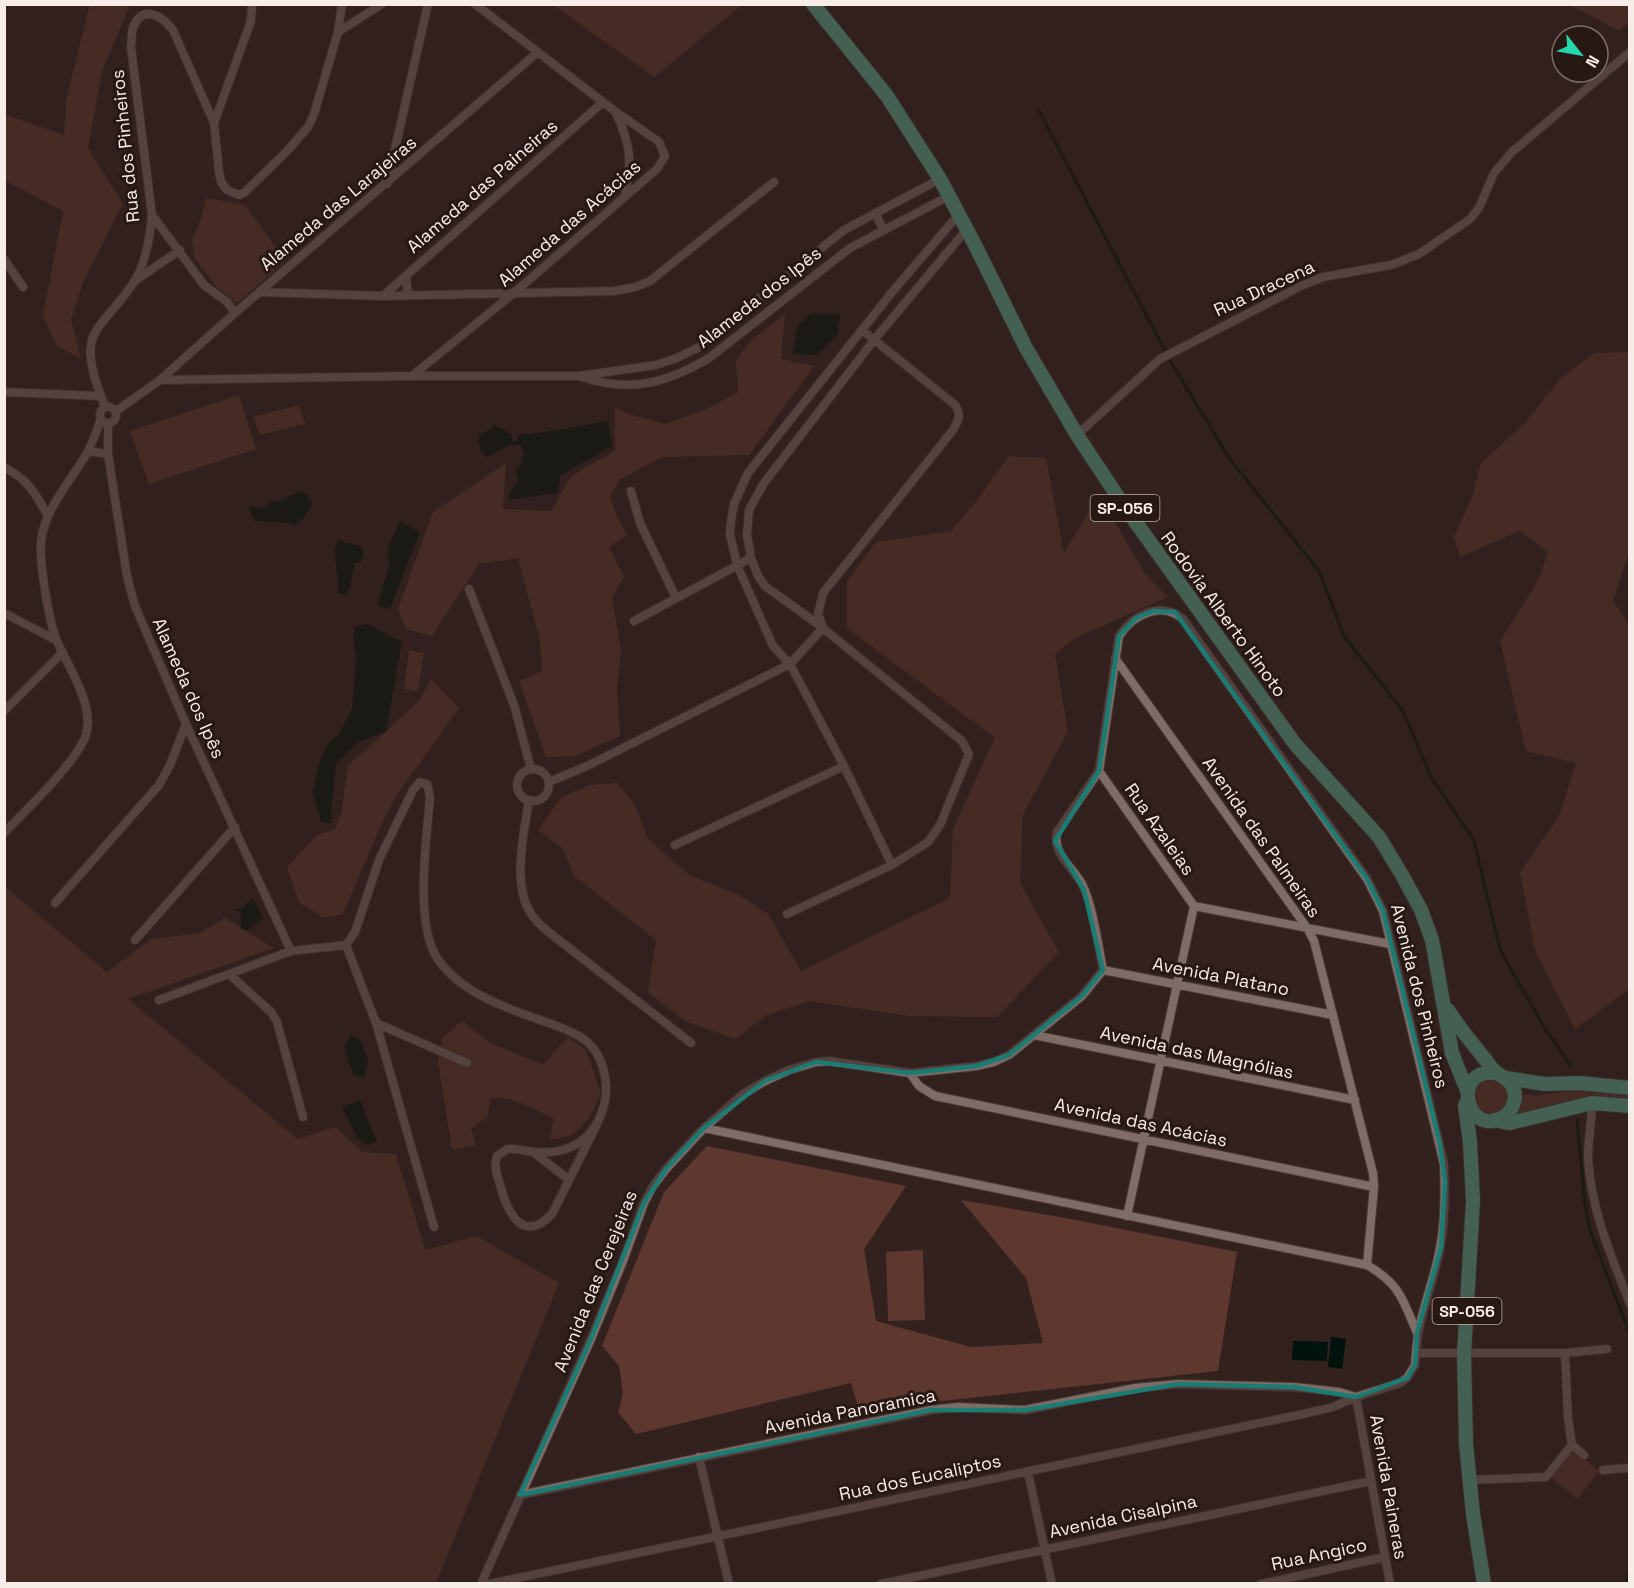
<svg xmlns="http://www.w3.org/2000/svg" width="1634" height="1588" font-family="'Space Grotesk',sans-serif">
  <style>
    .green { fill: #5e382e }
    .water { fill: #00130c }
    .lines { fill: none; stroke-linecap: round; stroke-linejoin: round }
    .stream { stroke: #00130c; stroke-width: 3 }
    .street-casing { stroke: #4a3c39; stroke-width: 10 }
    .primary-casing { stroke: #4a3c39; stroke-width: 16 }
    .street { stroke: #806c67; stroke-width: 8 }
    .primary { stroke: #5bad95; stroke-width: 14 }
    .marked { fill: none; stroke: #1b7c74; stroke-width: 4.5; stroke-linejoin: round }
    .labels { text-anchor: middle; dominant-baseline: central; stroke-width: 6; stroke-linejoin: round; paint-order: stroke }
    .shield { fill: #281814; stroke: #baaca9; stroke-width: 1.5 }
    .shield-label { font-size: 16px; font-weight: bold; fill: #f8ece9 }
    .street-label { font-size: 18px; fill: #f8ece9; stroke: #281814 }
  </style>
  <rect width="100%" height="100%" fill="#32211d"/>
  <path class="green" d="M90,4L130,5L102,71L88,148L123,204L83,282L71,320L81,359L56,345L43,315L63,211L5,181L4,115H7L64,135L66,101Z
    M553,5H742L654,77Z
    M1569,5H1629V20L1620,31Z
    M206,198L245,205L286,261L237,303L216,286L195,258L192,241L201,219Z
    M785,314L781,359L814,366L749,455L663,457L620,479L610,497L617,517L627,535L609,547L624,577L612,597L621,651L617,688L620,736L575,756L546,757L519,681L542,671L540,640L518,558L479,564L432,636L406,629L398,609L433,512L506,463L503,509L551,511L571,476L615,451V408L635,416L665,424L707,409L738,392L736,361L750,341Z
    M1629,352V552L1613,601L1630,626L1629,989L1575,1029L1535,950L1520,872L1559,816L1576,763L1526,751L1500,641L1539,579L1548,552L1520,531L1460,557L1454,537L1472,497L1481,463L1525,423L1560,379L1594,353Z
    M239,395L256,449L149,484L130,431Z
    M299,405L305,424L260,435L253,417Z
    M1009,456L1046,458L1064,553L1099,495L1145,574L1168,597L1075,638L1055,654L1068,732L1023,814L1020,883L1059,952L997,1017L908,1016L810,1001L767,1015L735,1039L685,1021L648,992L656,940L574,876L563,849L538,830L562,797L590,785L617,783L635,805L648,839L689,875L737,894L768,914L801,971L950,898L953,829L995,738L847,628V581L876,542L951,531L974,504Z
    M409,651L424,653L418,691L404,689Z
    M431,679L459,708L396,796L380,827L343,914L324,918L299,902L287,867L317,835L335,829L341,814L348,766L419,701Z
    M4,886L107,972L151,939L200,933L225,918L274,948L128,999L298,1139L335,1127L362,1152L396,1154L425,1250L476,1236L559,1283L436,1583H5Z
    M462,1021L491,1043L543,1065L568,1037L586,1050L601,1093C590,1117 580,1140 550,1139L554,1118C531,1109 516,1096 490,1098L488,1116L471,1129L476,1145L452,1150L438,1061L443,1037Z
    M1473 1096a17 17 0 1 1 34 0a17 17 0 1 1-34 0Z
    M1585,1089L1629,1096V1102L1585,1097L1512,1119L1517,1093L1535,1096Z
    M707,1146L906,1186L864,1249L876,1321L971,1347L1043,1343L1026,1278L961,1200L1066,1218L1237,1252L1218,1371L859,1410L851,1383L636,1434L618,1412L623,1394L619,1366L602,1346L664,1192Z
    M923,1250L925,1320L888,1321L886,1252Z
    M1572,1449L1599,1471L1578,1499L1550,1477Z"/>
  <path class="water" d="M811,314H840L837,336L817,355L792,354L798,325Z
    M608,421L612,446L560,476L558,493L508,500L511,490L518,482L516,469L521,464L524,452L520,445H510L487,457L480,451L478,435L488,431L494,425L512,434L511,441H518V435C548,433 578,426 608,421Z
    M302,490L313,504L301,521L294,526L288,523L255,521L248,506L266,508L268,503L282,500Z
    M400,521L420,532L390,609L377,605L389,567L388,547Z
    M338,540L360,546L364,551L361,562L354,563L350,588L346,595L337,593C341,576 330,555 338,540Z
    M367,624L402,642L386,732L358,742L336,764L331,812L333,823L321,822L313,790L318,766L328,743L339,734L352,709L356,658L353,636L355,626Z
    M253,898L263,918L246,931L241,929V913L234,909L242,908Z
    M351,1035L360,1039L368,1060L365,1078L353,1074L344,1046Z
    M360,1100L377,1142L368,1145L358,1139L342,1107Z
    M1331,1337L1346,1339L1342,1369L1328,1367Z
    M1293,1341L1328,1342L1327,1361L1292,1360Z"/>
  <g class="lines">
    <path class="stream" d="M1039,111L1171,362L1229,458L1319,571L1344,636L1403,711L1432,779L1474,840L1500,950L1544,1027L1571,1067
      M1577,1119L1585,1205L1590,1230L1630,1335
      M1627,1584L1630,1562"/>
    <defs>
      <path id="street" d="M252,4L251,21L214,123L219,171L221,182L227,190L239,195L244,193L287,151L308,127L314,114L338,32L342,4
        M338,32L382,4
        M616,113C631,145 632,160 625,195
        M387,184L428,4
        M875,213L883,229
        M152,215L204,285L227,302L235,313
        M4,259L23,287
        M406,276L408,295
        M136,280L180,250
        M259,292L383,296L615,291L635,287L650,281L774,182
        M383,296L603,102
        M412,376L515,292L657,169L665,156L659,142L616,112L475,4
        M582,377C630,393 667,383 709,358L850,248L949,196
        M160,380L235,313L538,52
        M4,392L101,396L105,407
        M101,396C75,328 101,332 134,282C146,263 150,237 152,215L131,47C132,41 131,33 133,28C142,3 162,16 173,30L214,123
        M100 415a8 8 0 1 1 16 0a8 8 0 1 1-16 0Z
        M116,411L160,380L412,376H579L656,365L677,358L699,347L844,230L940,179
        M108,423V454L127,576L135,606L186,724L291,951
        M1077,435L1160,359L1303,285L1323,277L1391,265L1419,254L1454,230L1470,219L1479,208L1494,173L1512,152L1630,52
        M88,451L108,454
        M4,467C29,481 34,491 48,516
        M631,491L640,523L676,598
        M469,589L514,705L531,769
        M4,613L56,640
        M634,621L751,558
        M1115,658L1307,928L1314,941L1373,1173L1374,1187L1367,1265
        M4,711L63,652
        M517 785a16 16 0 1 1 32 0a16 16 0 1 1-32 0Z
        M1099,771L1194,906
        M549,782L587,766L790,664L823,628L818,614L823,593L953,430C959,420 962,413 954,404L862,330
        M529,800C524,833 512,883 530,912C534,919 540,925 546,930L691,1043
        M4,833C26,810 76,763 86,735C95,705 68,667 57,641C49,623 39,561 41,542C44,509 71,481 87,453C93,442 97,430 101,419
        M675,845L844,766
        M892,865L844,766L790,664L773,646L737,565L730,534L731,521L734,504L748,473L893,291L959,214
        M55,903L159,785L170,765L186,724
        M1194,906L1390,944
        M787,914L892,865L928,842L940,825L969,754L962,741L819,625L765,586L758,576L751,558L747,535L749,510L764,483L874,340L967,229
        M135,940L235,827
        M346,945L355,932L379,860L413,790L420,782L427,784L430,796C427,837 414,922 437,958C460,992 503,1007 540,1020C554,1025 570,1030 582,1038C605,1053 611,1088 602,1112C591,1143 565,1155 534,1152C524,1151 516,1148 507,1149L497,1156C493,1166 498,1178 501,1188C509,1216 524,1243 552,1214L597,1124
        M1103,970L1333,1015
        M230,975L271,1012L277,1022L303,1117
        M159,1000L291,951L346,945L376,1023L434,1227
        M376,1023L467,1063
        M1034,1035L1355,1100
        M910,1073L919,1086L935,1096L1374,1187
        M1592,1103C1592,1121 1588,1139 1588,1158C1591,1210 1611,1256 1630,1304
        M704,1128L1367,1265C1400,1284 1403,1300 1417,1333
        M533,1152L568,1179
        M1127,1216L1194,906
        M1565,1353L1568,1419L1572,1445
        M1572,1445L1584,1455
        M699,1457L729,1584
        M1603,1470L1628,1468
        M1028,1472L1052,1584
        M1470,1480L1546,1477L1572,1445
        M520,1495L931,1410L958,1407L1025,1410L1135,1388L1178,1384L1294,1387L1339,1392L1356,1397L1400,1383L1407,1378L1415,1365L1416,1353
        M481,1584L591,1339L623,1261L644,1203L653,1186L666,1169L704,1128L743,1094L765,1081L789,1070L816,1062L830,1061L910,1073L977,1066L994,1062L1009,1055L1082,996L1103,970C1098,945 1093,906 1082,884C1072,866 1052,854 1057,832L1099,771L1119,636C1133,615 1161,600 1183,619L1367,879L1383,911L1444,1164C1445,1188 1445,1224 1440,1248C1434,1283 1418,1316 1416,1353H1565L1607,1349
        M489,1584L1303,1414L1333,1407L1356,1397L1390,1584
        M881,1584L1371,1481
        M1261,1584L1385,1557"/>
      <path id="primary" d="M813,4L887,96L940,179L974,243L1026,348L1077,435L1124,506L1295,744L1379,837L1402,875L1421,910L1432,940L1452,1053L1468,1093
        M1448,1010C1459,1028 1472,1043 1485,1059C1488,1063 1492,1070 1497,1073C1502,1077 1507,1078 1511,1084C1514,1088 1515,1093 1515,1097C1514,1105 1510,1113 1503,1117C1467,1139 1449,1067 1497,1073
        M1506,1078L1545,1084L1579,1083L1630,1088
        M1468,1099L1465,1106L1470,1142L1473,1201L1464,1354L1466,1444L1473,1514L1484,1584
        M1494,1120L1510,1123L1592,1103L1630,1106"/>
    </defs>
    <use href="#street" class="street-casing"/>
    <use href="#primary" class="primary-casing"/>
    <use href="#street" class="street"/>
    <use href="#primary" class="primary"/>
  </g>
  <path d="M0 0H1634V1588H0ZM1153,611L1175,612L1367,879L1383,911L1440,1144L1445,1182L1441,1247L1417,1333L1415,1365L1407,1378L1356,1397L1294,1387L1178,1384L1025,1410H931L520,1495L591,1339L644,1203L666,1169L704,1128L765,1081L816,1062L910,1073L977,1066L1009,1055L1082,996L1103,970L1084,890L1055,841L1099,771L1119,636L1136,618Z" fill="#32211d" fill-opacity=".55" fill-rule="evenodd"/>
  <path class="marked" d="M1153,611L1175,612L1367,879L1383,911L1440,1144L1445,1182L1441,1247L1417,1333L1415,1365L1407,1378L1356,1397L1294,1387L1178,1384L1025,1410H931L520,1495L591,1339L644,1203L666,1169L704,1128L765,1081L816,1062L910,1073L977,1066L1009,1055L1082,996L1103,970L1084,890L1055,841L1099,771L1119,636L1136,618Z"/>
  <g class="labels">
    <g class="shield">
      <rect x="1090.5" y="495" width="69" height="26" rx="4.5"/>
      <rect x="1432.5" y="1298" width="69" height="26" rx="4.5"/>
    </g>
    <g class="shield-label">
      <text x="1125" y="508">SP-056</text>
      <text x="1467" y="1311">SP-056</text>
    </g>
    <g class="street-label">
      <text transform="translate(125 146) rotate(-96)">Rua dos Pinheiros</text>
      <text transform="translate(482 186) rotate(-41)">Alameda das Paineiras</text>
      <text transform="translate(338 203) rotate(-40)">Alameda das Larajeiras</text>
      <text transform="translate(569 223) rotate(-41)">Alameda das Acácias</text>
      <text transform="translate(1264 288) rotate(-25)">Rua Dracena</text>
      <text transform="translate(759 297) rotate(-38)">Alameda dos Ipês</text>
      <text transform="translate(1224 614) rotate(54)">Rodovia Alberto Hinoto</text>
      <text transform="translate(189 688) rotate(66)">Alameda dos Ipês</text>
      <text transform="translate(1160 829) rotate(55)">Rua Azaleias</text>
      <text transform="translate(1262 837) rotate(55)">Avenida das Palmeiras</text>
      <text transform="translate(1221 976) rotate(11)">Avenida Platano</text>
      <text transform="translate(1420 996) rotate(76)">Avenida dos Pinheiros</text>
      <text transform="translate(1197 1052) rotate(12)">Avenida das Magnólias</text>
      <text transform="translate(1141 1122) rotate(12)">Avenida das Acácias</text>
      <text transform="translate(595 1281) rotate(-68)">Avenida das Cerejeiras</text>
      <text transform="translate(850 1411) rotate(-11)">Avenida Panoramica</text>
      <text transform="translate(920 1477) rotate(-12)">Rua dos Eucaliptos</text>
      <text transform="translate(1389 1487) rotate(80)">Avenida Paineras</text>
      <text transform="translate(1123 1516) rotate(-12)">Avenida Cisalpina</text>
      <text transform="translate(1319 1554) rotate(-12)">Rua Angico</text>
    </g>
  </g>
  <rect width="1634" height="1588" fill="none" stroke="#f8ece9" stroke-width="12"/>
  <g transform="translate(1580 54) rotate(121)"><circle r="28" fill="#281814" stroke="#7b6d69" stroke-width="1.5"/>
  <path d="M0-4.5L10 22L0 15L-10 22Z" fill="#25d5ae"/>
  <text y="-9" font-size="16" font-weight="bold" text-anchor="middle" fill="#f8ece9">N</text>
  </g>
</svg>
